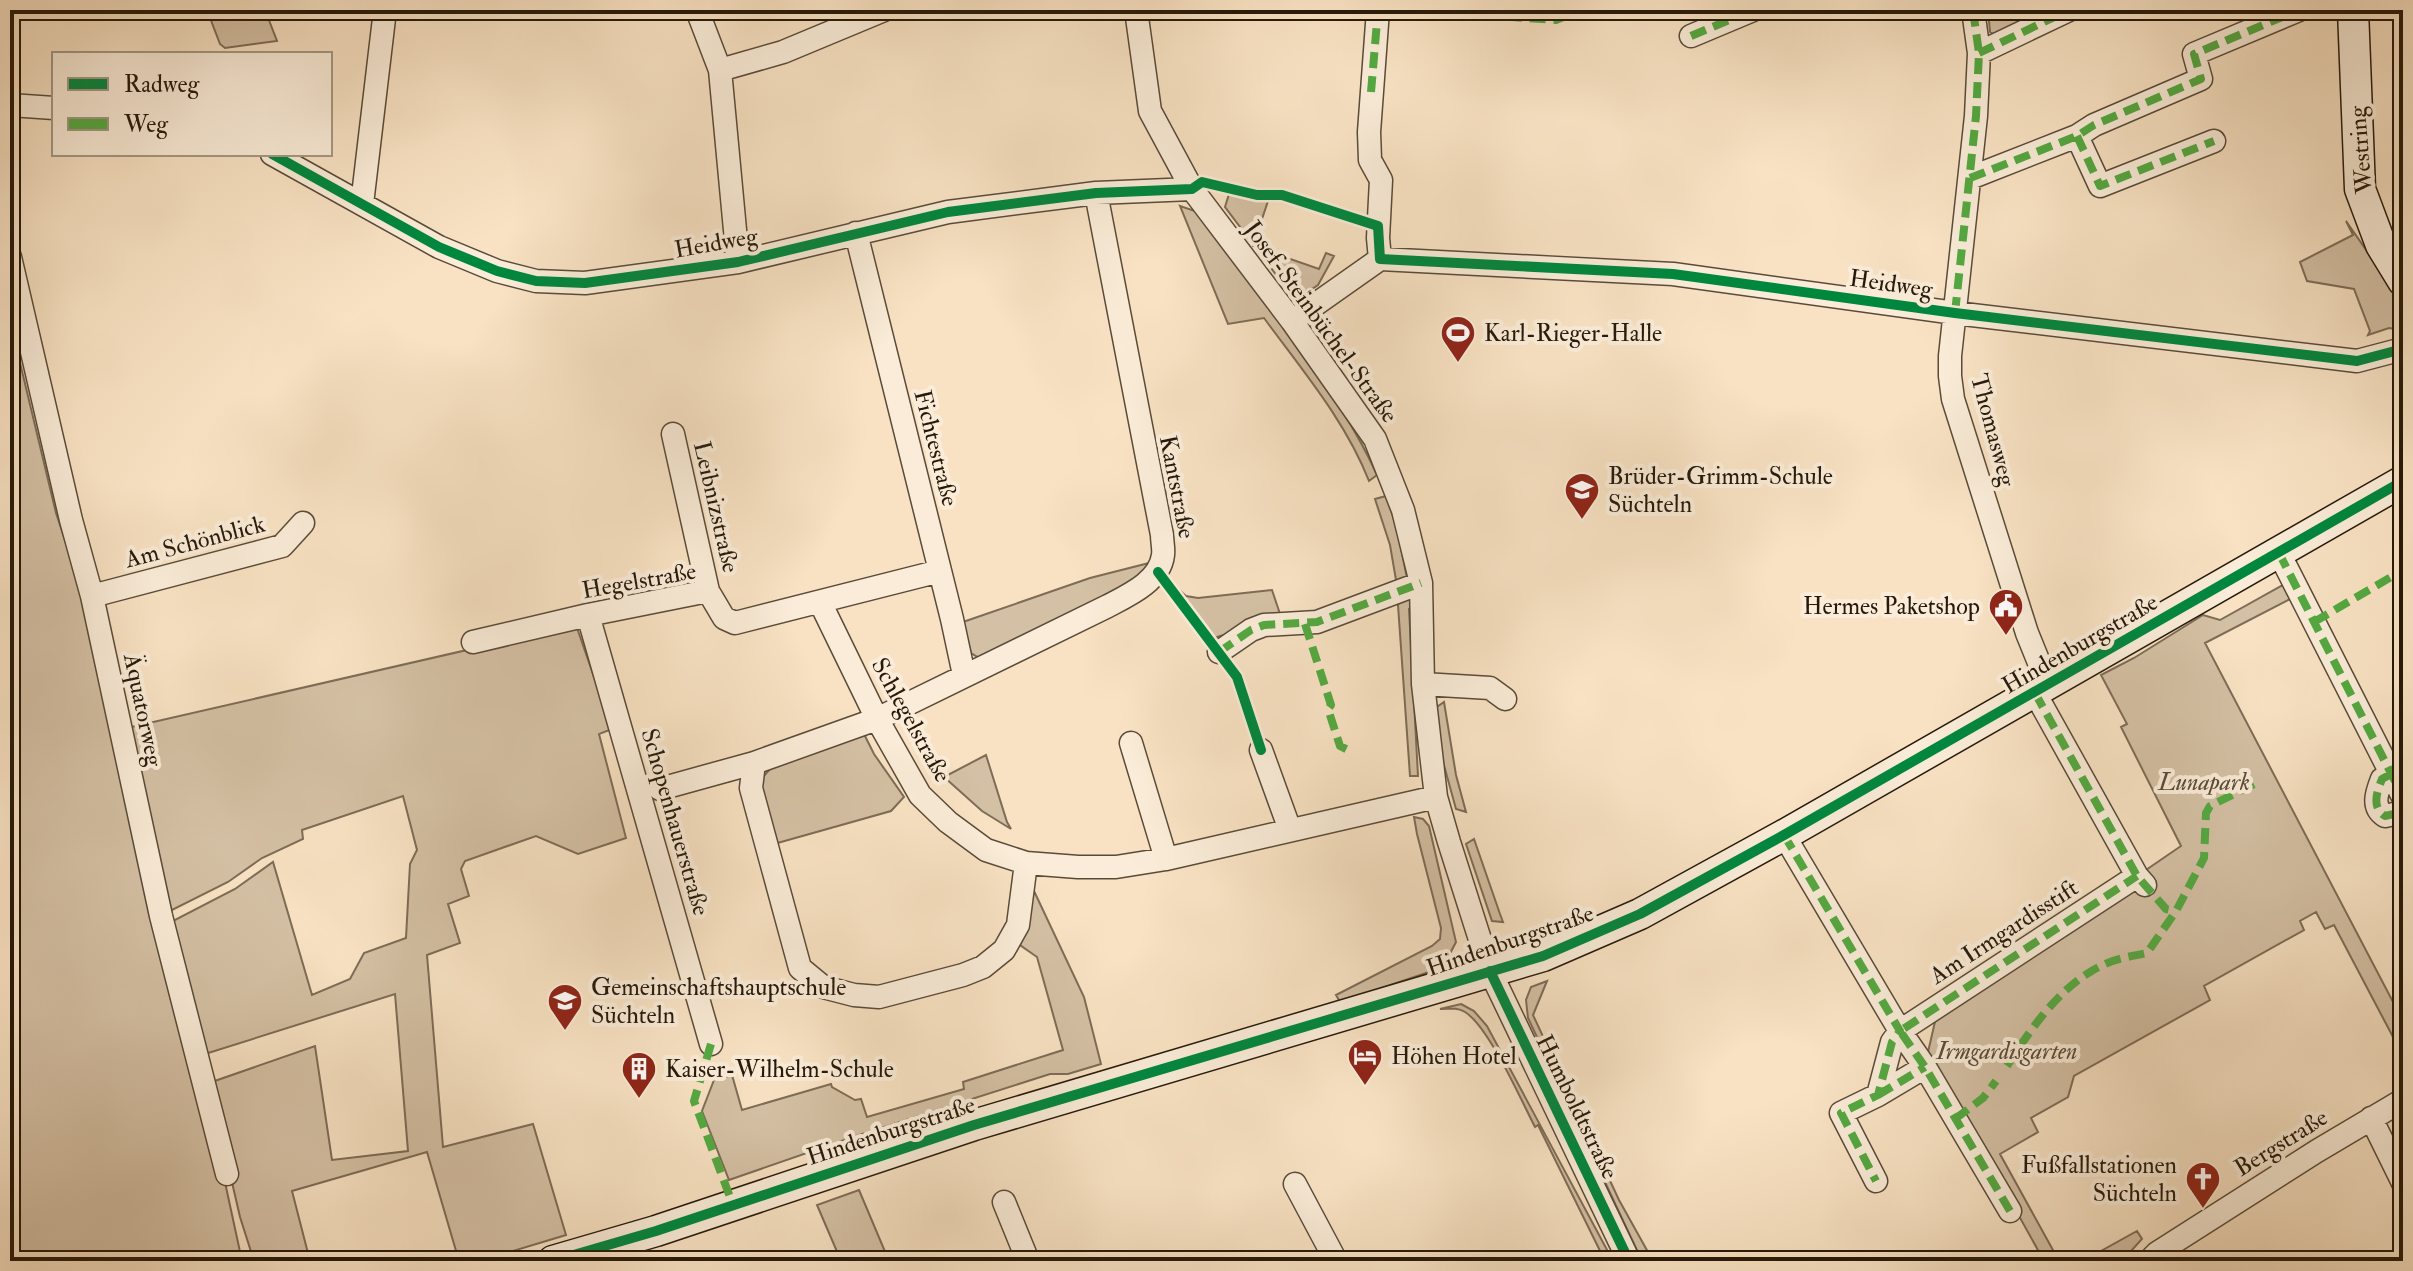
<svg xmlns="http://www.w3.org/2000/svg" width="2413" height="1271" font-family="'IM FELL Double Pica',serif">
  <style>
    .green { fill: #d4c0a4; stroke: #7d6c57; stroke-width: 2 }
    .lines { fill: none; stroke-linecap: round; stroke-linejoin: round }
    .street-casing { stroke: #5a4b38; stroke-width: 25 }
    .secondary-casing { stroke: #26190a; stroke-width: 33 }
    .street { stroke: #faecd8; stroke-width: 22 }
    .secondary { stroke: #faecd8; stroke-width: 30 }
    .quiet { stroke: #53a941; stroke-width: 8; stroke-dasharray: 16 8; stroke-linecap: butt }
    .cycleway-casing { stroke: #faecd8; stroke-width: 15 }
    .cycleway { stroke: #00873e; stroke-width: 10 }
    .labels { text-anchor: middle; dominant-baseline: central; stroke-width: 8; stroke-linejoin: round; paint-order: stroke }
    .street-label { font-size: 24px; fill: #26190a; stroke: #faecd8 }
    .poi-label { font-size: 24px; fill: #26190a; stroke: #faecd8; text-anchor: start }
    .park-label { font-size: 24px; font-style: italic; fill: #5a4b38; stroke: #faecd8 }
  </style>
  <rect width="100%" height="100%" fill="#f8e2c3"/>
  <filter id="stains"><feTurbulence type="fractalNoise" baseFrequency=".0025" numOctaves="4"/><feColorMatrix values="0 0 0 0 .2 0 0 0 0 .09 0 0 0 0 .02 0 0 0 .5 -.17"/></filter>
  <radialGradient id="worn" r=".72"><stop offset=".6" stop-color="#630" stop-opacity="0"/><stop offset="1" stop-color="#630" stop-opacity=".3"/></radialGradient>
  <path class="green" d="M207,10H265L277,41L225,48L220,44Z
    M1988,10H2051L1998,37L1990,32Z
    M1229,194L1268,201L1253,246L1319,269L1326,253L1334,256L1318,285L1298,298L1293,297L1225,207Z
    M1180,206L1198,212C1231,257 1264,301 1297,345C1327,387 1356,428 1377,475L1369,481C1345,420 1302,370 1264,318L1228,324Z
    M2346,221L2403,303V330L2389,328L2368,335L2370,331L2354,289L2307,281L2300,262L2353,235Z
    M10,321L56,513L85,600L223,1173L242,1261H10Z
    M1386,496L1397,528L1407,578L1402,584L1396,580L1390,545L1375,499Z
    M1149,563L1150,566L1138,580L981,659L971,653L963,622L1090,578Z
    M2283,585L2290,599L2205,643L2403,1021V1056L2334,925L2325,929L2316,912L2300,921L2304,930L2204,986L2210,1000L2074,1076L2068,1097L2031,1118L2038,1132L2000,1154L2059,1261H2044L1928,1052L1937,1013L2181,846L2121,727L2127,724L2101,675L2134,658L2203,615L2220,620Z
    M1178,589L1186,596L1198,598L1272,590L1282,620L1262,623L1214,638L1194,615Z
    M1413,596L1414,607L1409,609L1418,776H1410L1398,605L1403,597Z
    M576,625L612,729L599,734L626,838L578,854L536,836L465,861L461,869L469,896L448,904L460,943L427,955L443,1147L533,1124L566,1235L480,1261H459L427,1152L292,1191L310,1261H254L240,1217L209,1083L315,1046L332,1160L408,1151L395,994L202,1055L169,923L235,889L273,862L312,995L350,979L364,953L406,938L410,864L417,850L403,796L302,830L303,839L262,858L228,882L166,913L127,728Z
    M1444,702L1456,775L1466,812L1456,809L1442,758L1434,709Z
    M863,732L874,754L904,797L891,811L774,844L759,793L761,779L771,768Z
    M986,755L1007,822L1011,829L982,811L944,777Z
    M1414,817L1423,819L1429,826L1456,942L1446,961L1435,970L1340,1002L1336,995L1432,946L1440,939L1441,928L1417,834Z
    M1474,839L1500,914L1503,922L1492,921L1466,844Z
    M1034,891L1084,997L1101,1064L1068,1074H1050L853,1137L729,1180L702,1111L714,1080L732,1075L742,1110L831,1084L832,1087L855,1100L861,1099L867,1117L964,1089L963,1082L1063,1050L1037,957L1020,945L1027,925Z
    M1547,981L1533,1015L1619,1200L1653,1261H1642L1528,1018L1526,1000L1531,987Z
    M1461,1004L1474,1011L1487,1026L1613,1261H1605L1538,1125L1535,1127C1521,1100 1489,1027 1465,1012C1457,1007 1449,1009 1440,1009Z
    M859,1190L889,1261H841L817,1205Z
    M2137,1231L2142,1239L2122,1261H2083Z"/>
  <g class="lines">
    <defs>
      <path id="street" d="M697,10L720,70L738,262
        M1136,10L1150,111L1192,189L1292,321L1375,439L1403,510L1421,583L1423,684L1436,797L1449,842L1490,971L1629,1261
        M1378,10L1369,132L1370,160L1381,180L1378,238L1380,259
        M1973,10L1979,53L1976,116L1950,356V376L1953,399L2027,633L2040,665L2052,683
        M1691,36L1753,10
        M1979,53L2069,10
        M720,70L783,52L884,10
        M10,105L54,108
        M2077,136L2100,186L2214,141
        M272,154L439,247L497,271L536,281L585,283L738,262L948,212L1096,193L1192,189
        M1970,178L2077,136L2094,125L2201,79L2194,54L2299,10
        M362,204L385,10
        M856,233L952,619L964,675
        M10,257L71,520L92,596L161,916L227,1174
        M1292,321L1380,259L1673,274L1955,313L2357,361L2395,351
        M673,434L708,591
        M2279,553L2403,797
        M92,596L282,546L303,523
        M820,602L877,719L920,795L948,822L986,850L1026,863L1078,867H1116L1166,859L1436,797
        M588,615L711,1044
        M473,642L588,615L708,591L724,618L735,623L940,571
        M1219,652L1251,630L1264,625L1317,622L1421,583
        M1423,684L1490,688L1505,699
        M2035,693L2137,876L2145,885
        M1131,743L1166,859
        M1261,750L1290,830
        M2391,774L2382,779C2377,792 2371,807 2385,816L2403,812
        M660,789L754,763
        M1784,835L1900,1031L1892,1042L1878,1095L1841,1113L1876,1181
        M1026,863L1018,925L1004,950L983,967L963,975L879,997L854,995L823,987L800,968L751,788L754,763L877,719L1108,606C1129,595 1160,581 1163,555C1164,549 1162,542 1162,535L1096,193
        M1878,1095L1925,1067
        M2371,1118L2403,1183
        M1295,1184L1336,1261
        M1004,1202L1028,1261
        M2010,1211L1925,1067L1900,1031L2137,876
        M2149,1261L2157,1253L2317,1151L2403,1100"/>
      <path id="secondary" d="M2353,10L2360,189L2381,245L2403,281
        M553,1261L656,1231L974,1125L1543,956L1640,914L1784,835L2403,481"/>
    </defs>
    <use href="#street" class="street-casing"/>
    <use href="#secondary" class="secondary-casing"/>
    <use href="#street" class="street"/>
    <use href="#secondary" class="secondary"/>
    <path class="quiet" d="M1410,10L1556,20L1580,10
      M1691,36L1753,10
      M1979,53L2069,10
      M1371,92L1378,10
      M2077,136L2100,186L2214,141
      M1970,178L2077,136L2094,125L2201,79L2194,54L2299,10
      M1955,313L1976,116L1979,53L1973,10
      M2279,553L2403,797
      M2314,622L2403,570
      M1305,624L1331,705L1328,709L1340,746L1350,751
      M1219,652L1251,630L1264,625L1317,622L1421,583
      M2035,693L2137,876L2166,909L2176,911
      M2391,774L2382,779C2377,792 2371,807 2385,816L2403,812
      M1784,835L1900,1031L1892,1042L1878,1095L1841,1113L1876,1181
      M711,1044L694,1101L733,1205
      M2007,1066C2032,1027 2062,983 2105,964C2118,958 2133,956 2147,953L2176,911L2204,858L2206,813L2210,806L2260,781
      M1878,1095L1925,1067
      M1955,1119L1983,1098L1996,1081
      M2010,1211L1925,1067L1900,1031L2137,876"/>
    <defs>
      <path id="cycleway" d="M272,154L439,247L497,271L536,281L585,283L738,262L948,212L1096,193L1192,189L1202,182L1257,195H1282L1378,226L1380,259L1673,274L1955,313L2357,361L2395,351L2403,357
        M1158,572L1237,677L1261,750
        M1490,971L1629,1261
        M553,1261L656,1231L974,1125L1543,956L1640,914L1784,835L2403,481"/>
    </defs>
    <use href="#cycleway" class="cycleway-casing"/>
    <use href="#cycleway" class="cycleway"/>
  </g>
  <defs>
    <symbol id="stadium-pin" viewBox="-11 -11 22 30"><path d="M0 17L-7.5 6A9.5 9.5 0 1 1 7.5 6Z" fill="#8f2418" stroke="#faecd8"/><path d="M0-5a6.5 5 0 1 0 0 10a6.5 5 0 1 0 0-10ZM-3.5-1.8h7v3.6h-7Z" fill="#fff"/></symbol>
    <symbol id="school-pin" viewBox="-11 -11 22 30"><path d="M0 17L-7.5 6A9.5 9.5 0 1 1 7.5 6Z" fill="#8f2418" stroke="#faecd8"/><path d="M0-5L7-2L0 1L-7-2ZM-4 1L0 2.5L4 1V4Q0 6-4 4Z" fill="#fff"/></symbol>
    <symbol id="civic-pin" viewBox="-11 -11 22 30"><path d="M0 17L-7.5 6A9.5 9.5 0 1 1 7.5 6Z" fill="#8f2418" stroke="#faecd8"/><path d="M-.6-6.5H3V-4.5H.6V-3L4-1V1h2V6H-6V1h2V-1L-.6-3ZM-1.2 2.5V6h2.4V2.5Z" fill="#fff"/></symbol>
    <symbol id="hotel-pin" viewBox="-11 -11 22 30"><path d="M0 17L-7.5 6A9.5 9.5 0 1 1 7.5 6Z" fill="#8f2418" stroke="#faecd8"/><path d="M-6-4.5h1.5V1H6V5H4.5V3h-9V5H-6ZM-4 0a1.8 1.8 0 1 1 3.6 0ZM.5 0V-2.5h3Q6-2.5 6 0Z" fill="#fff"/></symbol>
    <symbol id="building-pin" viewBox="-11 -11 22 30"><path d="M0 17L-7.5 6A9.5 9.5 0 1 1 7.5 6Z" fill="#8f2418" stroke="#faecd8"/><path d="M-4-6H4V6H1V3H-1V6H-4ZM-2.5-4.3h1.7v1.8h-1.7ZM.8-4.3h1.7v1.8H.8ZM-2.5-1h1.7V.8h-1.7ZM.8-1h1.7V.8H.8Z" fill="#fff"/></symbol>
    <symbol id="church-pin" viewBox="-11 -11 22 30"><path d="M0 17L-7.5 6A9.5 9.5 0 1 1 7.5 6Z" fill="#8f2418" stroke="#faecd8"/><path d="M-1.2-6h2.4v3.5h3.3v2.4h-3.3V6h-2.4V-.1h-3.3v-2.4h3.3Z" fill="#fff"/></symbol>
  </defs>
  <g fill-rule="evenodd">
    <use href="#stadium-pin" x="1438" y="313" width="40" height="54"/>
    <use href="#school-pin" x="1562" y="470" width="40" height="54"/>
    <use href="#civic-pin" x="1986" y="586" width="40" height="54"/>
    <use href="#school-pin" x="545" y="981" width="40" height="54"/>
    <use href="#hotel-pin" x="1345" y="1036" width="40" height="54"/>
    <use href="#building-pin" x="619" y="1049" width="40" height="54"/>
    <use href="#church-pin" x="2183" y="1159" width="40" height="54"/>
  </g>
  <g class="labels">
    <g class="street-label">
      <text transform="translate(2361 150) rotate(-95)">Westring</text>
      <text transform="translate(716 243) rotate(-10)">Heidweg</text>
      <text transform="translate(1891 284) rotate(8)">Heidweg</text>
      <text transform="translate(1321 322) rotate(54)">Josef-Steinbüchel-Straße</text>
      <text transform="translate(1993 430) rotate(75)">Thomasweg</text>
      <text transform="translate(936 448) rotate(76)">Fichtestraße</text>
      <text transform="translate(1177 487) rotate(79)">Kantstraße</text>
      <text transform="translate(716 507) rotate(77)">Leibnizstraße</text>
      <text transform="translate(195 542) rotate(-15)">Am Schönblick</text>
      <text transform="translate(639 581) rotate(-10)">Hegelstraße</text>
      <text transform="translate(2080 644) rotate(-30)">Hindenburgstraße</text>
      <text transform="translate(143 710) rotate(78)">Äquatorweg</text>
      <text transform="translate(911 720) rotate(61)">Schlegelstraße</text>
      <text transform="translate(675 822) rotate(74)">Schopenhauerstraße</text>
      <text transform="translate(2004 932) rotate(-33)">Am Irmgardisstift</text>
      <text transform="translate(1510 941) rotate(-19)">Hindenburgstraße</text>
      <text transform="translate(1577 1107) rotate(64)">Humboldtstraße</text>
      <text transform="translate(891 1131) rotate(-18)">Hindenburgstraße</text>
      <text transform="translate(2281 1143) rotate(-32)">Bergstraße</text>
    </g>
    <g class="poi-label">
      <text x="1484" y="333">Karl-Rieger-Halle</text>
      <text x="1608" y="476">Brüder-Grimm-Schule<tspan x="1608" dy="28">Süchteln</tspan></text>
      <text x="1980" y="606" text-anchor="end">Hermes Paketshop</text>
      <text x="591" y="987">Gemeinschaftshauptschule<tspan x="591" dy="28">Süchteln</tspan></text>
      <text x="1391" y="1056">Höhen Hotel</text>
      <text x="665" y="1069">Kaiser-Wilhelm-Schule</text>
      <text x="2177" y="1165" text-anchor="end">Fußfallstationen<tspan x="2177" dy="28">Süchteln</tspan></text>
    </g>
    <g class="park-label">
      <text x="2204" y="782">Lunapark</text>
      <text x="2007" y="1051">Irmgardisgarten</text>
    </g>
  </g>
  <rect width="2413" height="1271" fill="none" stroke="#f8e2c3" stroke-width="40"/>
  <rect x="12" y="12" width="2389" height="1247" fill="none" stroke="#26190a" stroke-width="4"/>
  <rect x="20" y="20" width="2373" height="1231" fill="none" stroke="#26190a" stroke-width="2"/>
  <rect x="52" y="52" width="280" height="104" fill="#faecd8" stroke="#a59886" stroke-width="2"/>
  <rect x="68" y="78" width="40" height="12" fill="#00873e" stroke="#a59886" stroke-width="2"/>
  <text x="124" y="92" font-size="24" fill="#26190a">Radweg</text>
  <rect x="68" y="118" width="40" height="12" fill="#53a941" stroke="#a59886" stroke-width="2"/>
  <text x="124" y="132" font-size="24" fill="#26190a">Weg</text>
  <rect width="100%" height="100%" filter="url(#stains)"/>
  <rect width="100%" height="100%" fill="url(#worn)"/>
</svg>
